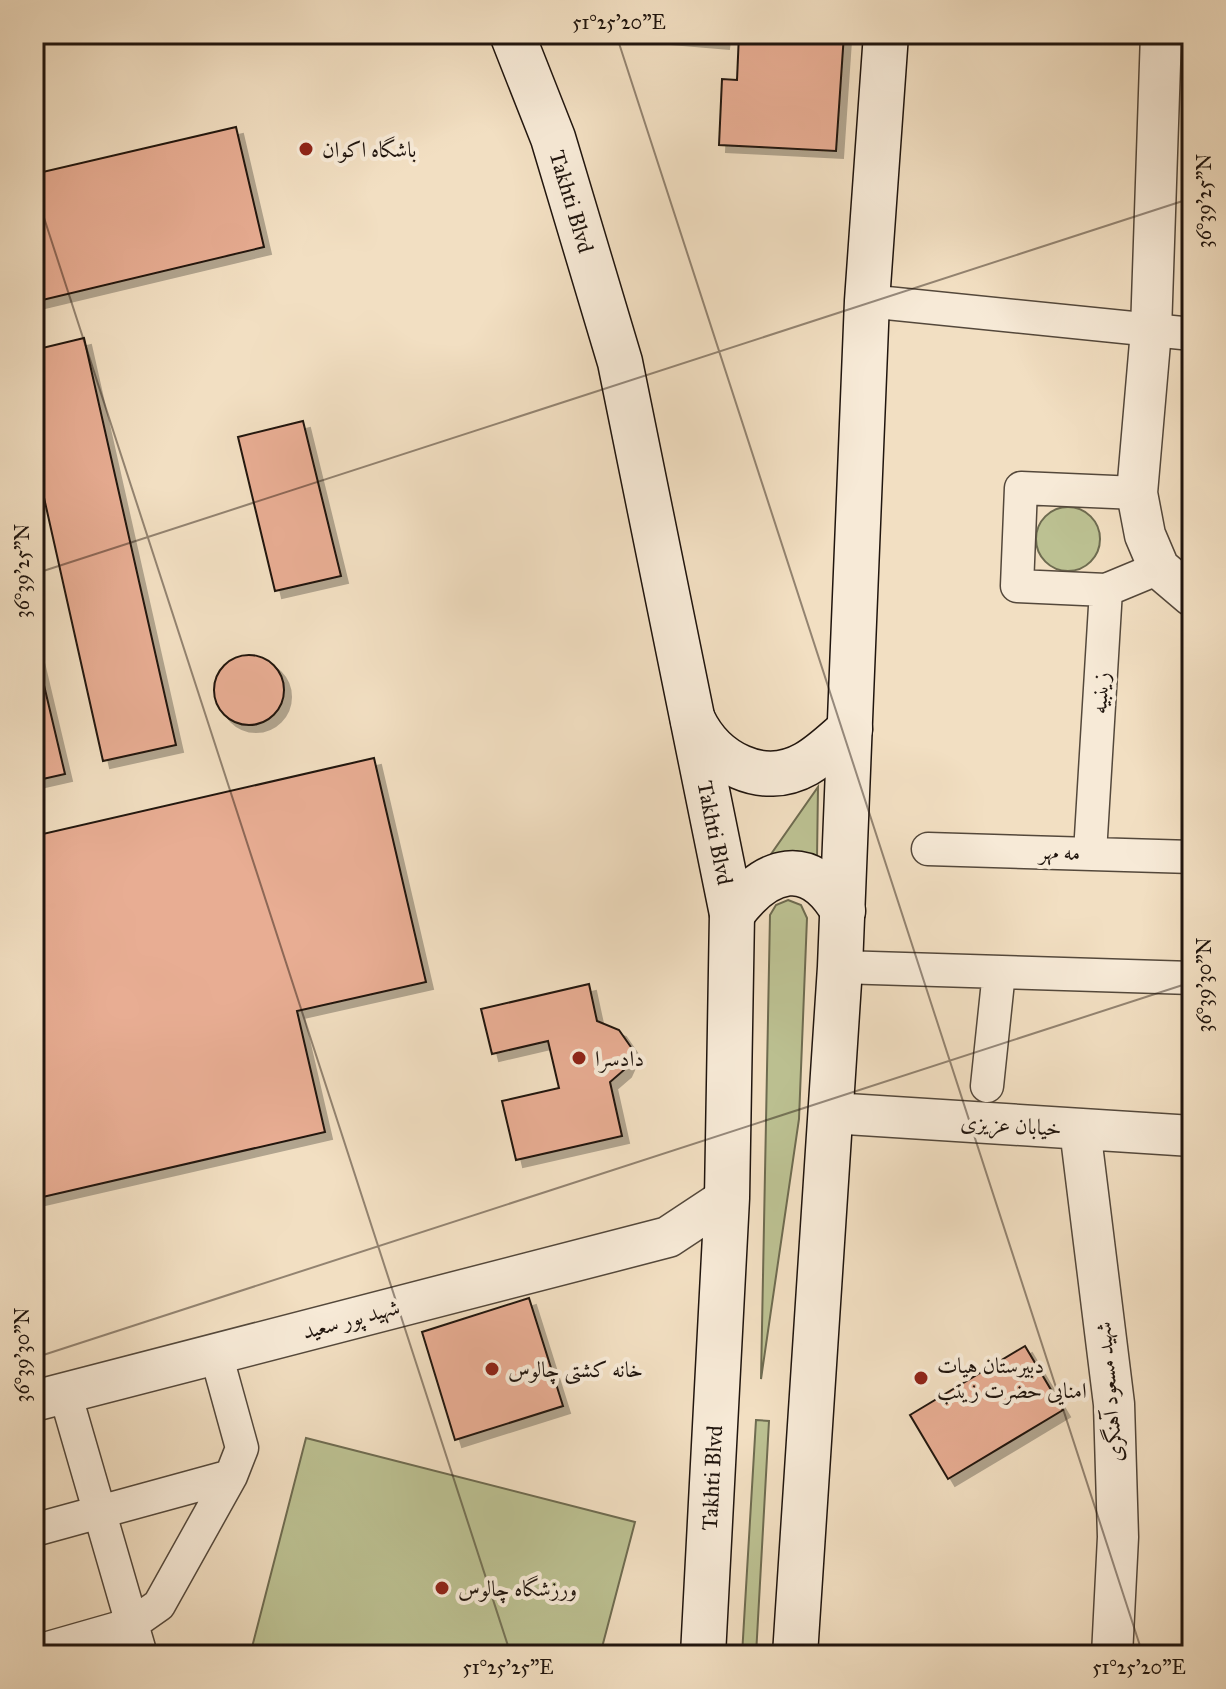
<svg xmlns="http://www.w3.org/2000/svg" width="1226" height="1689" font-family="'IM FELL Great Primer',Amiri,serif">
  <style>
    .green { fill: #bcc192; stroke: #6e6b50; stroke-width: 2 }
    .building { fill: #e8ad93; stroke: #20150e; stroke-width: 2; filter: url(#shadow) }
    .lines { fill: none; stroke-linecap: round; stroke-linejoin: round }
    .minor-casing { stroke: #54483b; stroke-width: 35 }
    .tertiary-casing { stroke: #54483b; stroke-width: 43 }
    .secondary-casing { stroke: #20150e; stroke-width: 47 }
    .minor { stroke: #f7ead7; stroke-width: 32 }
    .tertiary { stroke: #f7ead7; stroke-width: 40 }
    .secondary { stroke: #f7ead7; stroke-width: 44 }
    .ticks { fill: none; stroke: #20150e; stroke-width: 2; stroke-opacity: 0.45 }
    .poi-dot { fill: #8f2418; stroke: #f7ead7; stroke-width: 3 }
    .labels { text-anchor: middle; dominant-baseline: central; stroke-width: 8; stroke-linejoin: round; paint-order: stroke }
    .poi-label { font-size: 22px; fill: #20150e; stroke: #f7ead7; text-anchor: start }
    .street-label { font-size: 22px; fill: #20150e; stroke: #f7ead7 }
    .neatline { fill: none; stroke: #20150e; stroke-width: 3 }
    .ticks-label { font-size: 20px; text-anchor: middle; fill: #20150e }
  </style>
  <defs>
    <filter id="shadow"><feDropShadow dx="7" dy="7" stdDeviation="0" flood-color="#0004"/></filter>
  </defs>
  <rect width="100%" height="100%" fill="#f2dfc2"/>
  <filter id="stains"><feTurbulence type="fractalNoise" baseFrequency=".0025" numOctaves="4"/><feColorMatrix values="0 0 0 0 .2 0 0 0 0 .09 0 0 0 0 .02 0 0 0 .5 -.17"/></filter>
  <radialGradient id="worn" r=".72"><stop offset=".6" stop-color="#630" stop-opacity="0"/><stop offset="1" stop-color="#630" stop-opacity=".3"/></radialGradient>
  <path class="green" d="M1036 539a32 32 0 1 1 64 0a32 32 0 1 1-64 0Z
    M818,787L817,859L797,851L769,857Z
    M788,900L801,905L807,918L799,1119L761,1379L770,915L776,905Z
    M756,1420L769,1421L756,1655H742Z
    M306,1438L635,1522L600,1655H250Z"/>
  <path class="building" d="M628,34H723L722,42Z
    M739,34H844L836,151L719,145L722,79L737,80Z
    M236,127L264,247L34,302V174Z
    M84,338L176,745L103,761L34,453V350Z
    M303,421L341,576L275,591L238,437Z
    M34,643L65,774L34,781Z
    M214 690a35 35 0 1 1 70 0a35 35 0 1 1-70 0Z
    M374,758L426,982L297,1011L325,1132L34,1199V836Z
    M589,984L597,1021L619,1030L633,1050L624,1070L610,1082L622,1136L516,1160L502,1101L559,1088L548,1041L492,1054L481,1009Z
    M529,1298L563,1406L455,1440L422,1332Z
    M1025,1346L1063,1410L948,1479L910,1415Z"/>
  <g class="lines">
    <defs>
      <path id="minor" d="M867,301L1192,334
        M1106,590L1017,586L1021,488L1137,493
        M928,849L1192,857
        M1090,853L1106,590L1159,568
        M840,967L1192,978
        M987,1086L999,972
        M65,1393L141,1655
        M34,1530L231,1476
        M34,1652L132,1624L159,1605L231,1476L242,1448L216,1354"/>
      <path id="tertiary" d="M1161,34L1151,331L1137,493L1145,535L1159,568L1192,596
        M831,1113L1192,1136
        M1080,1129L1114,1404L1118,1537L1112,1655
        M34,1401L668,1237L727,1198"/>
      <g id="secondary">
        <path id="s1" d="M512,34L553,138L620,362L732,914L727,1198L703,1655"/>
        <path d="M693,720C713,762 762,789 806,764C822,755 836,741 850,729"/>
        <path d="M732,914C766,868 809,853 843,911"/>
        <path d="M795,1655L840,967L867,301L886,34"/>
      </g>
    </defs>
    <use href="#minor" class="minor-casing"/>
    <use href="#tertiary" class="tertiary-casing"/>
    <use href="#secondary" class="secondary-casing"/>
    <use href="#minor" class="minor"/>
    <use href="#tertiary" class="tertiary"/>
    <use href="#secondary" class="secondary"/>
  </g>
  <path class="ticks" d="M616,34L1143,1655M34,187L511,1655M34,574L1192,198M34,1358L1192,982"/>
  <g class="poi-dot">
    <circle cx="306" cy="149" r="8"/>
    <circle cx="579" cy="1058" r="8"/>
    <circle cx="492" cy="1369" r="8"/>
    <circle cx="921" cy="1378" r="8"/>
    <circle cx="442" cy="1588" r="8"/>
  </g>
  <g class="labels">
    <g class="poi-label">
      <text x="322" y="149">باشگاه اکوان</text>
      <text x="595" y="1058">دادسرا</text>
      <text x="937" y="1365">دبیرستان هیات<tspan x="937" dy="25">امنایی حضرت زینب</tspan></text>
      <text x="508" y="1369">خانه کشتی چالوس</text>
      <text x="458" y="1588">ورزشگاه چالوس</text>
    </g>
    <g class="street-label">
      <text stroke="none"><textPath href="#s1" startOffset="178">Takhti Blvd</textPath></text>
      <text transform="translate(1100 693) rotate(-86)">زینبیه</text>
      <text stroke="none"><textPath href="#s1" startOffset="826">Takhti Blvd</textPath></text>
      <text transform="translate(1060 852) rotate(2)">مه مهر</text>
      <text transform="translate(1011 1125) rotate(4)">خیابان عزیزی</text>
      <text transform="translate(351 1319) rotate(-15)">شهید پور سعید</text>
      <text transform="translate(1109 1392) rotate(-95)">شهید مسعود آهنگری</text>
      <text transform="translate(712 1478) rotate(-87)">Takhti Blvd</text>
    </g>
  </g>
  <rect width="1226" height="1689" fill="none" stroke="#f2dfc2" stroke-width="88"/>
  <rect x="44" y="44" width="1138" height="1601" class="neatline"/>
  <g class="ticks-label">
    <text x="619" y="29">51°25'20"E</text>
    <text transform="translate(1204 201) rotate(-90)" y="7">36°39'25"N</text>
    <text transform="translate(22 571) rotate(-90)" y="7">36°39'25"N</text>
    <text transform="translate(1204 985) rotate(-90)" y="7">36°39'30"N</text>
    <text transform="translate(22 1355) rotate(-90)" y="7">36°39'30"N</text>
    <text x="508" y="1674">51°25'25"E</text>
    <text x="1139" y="1674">51°25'20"E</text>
  </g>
  <rect width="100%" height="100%" filter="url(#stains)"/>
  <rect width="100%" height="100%" fill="url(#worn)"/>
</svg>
